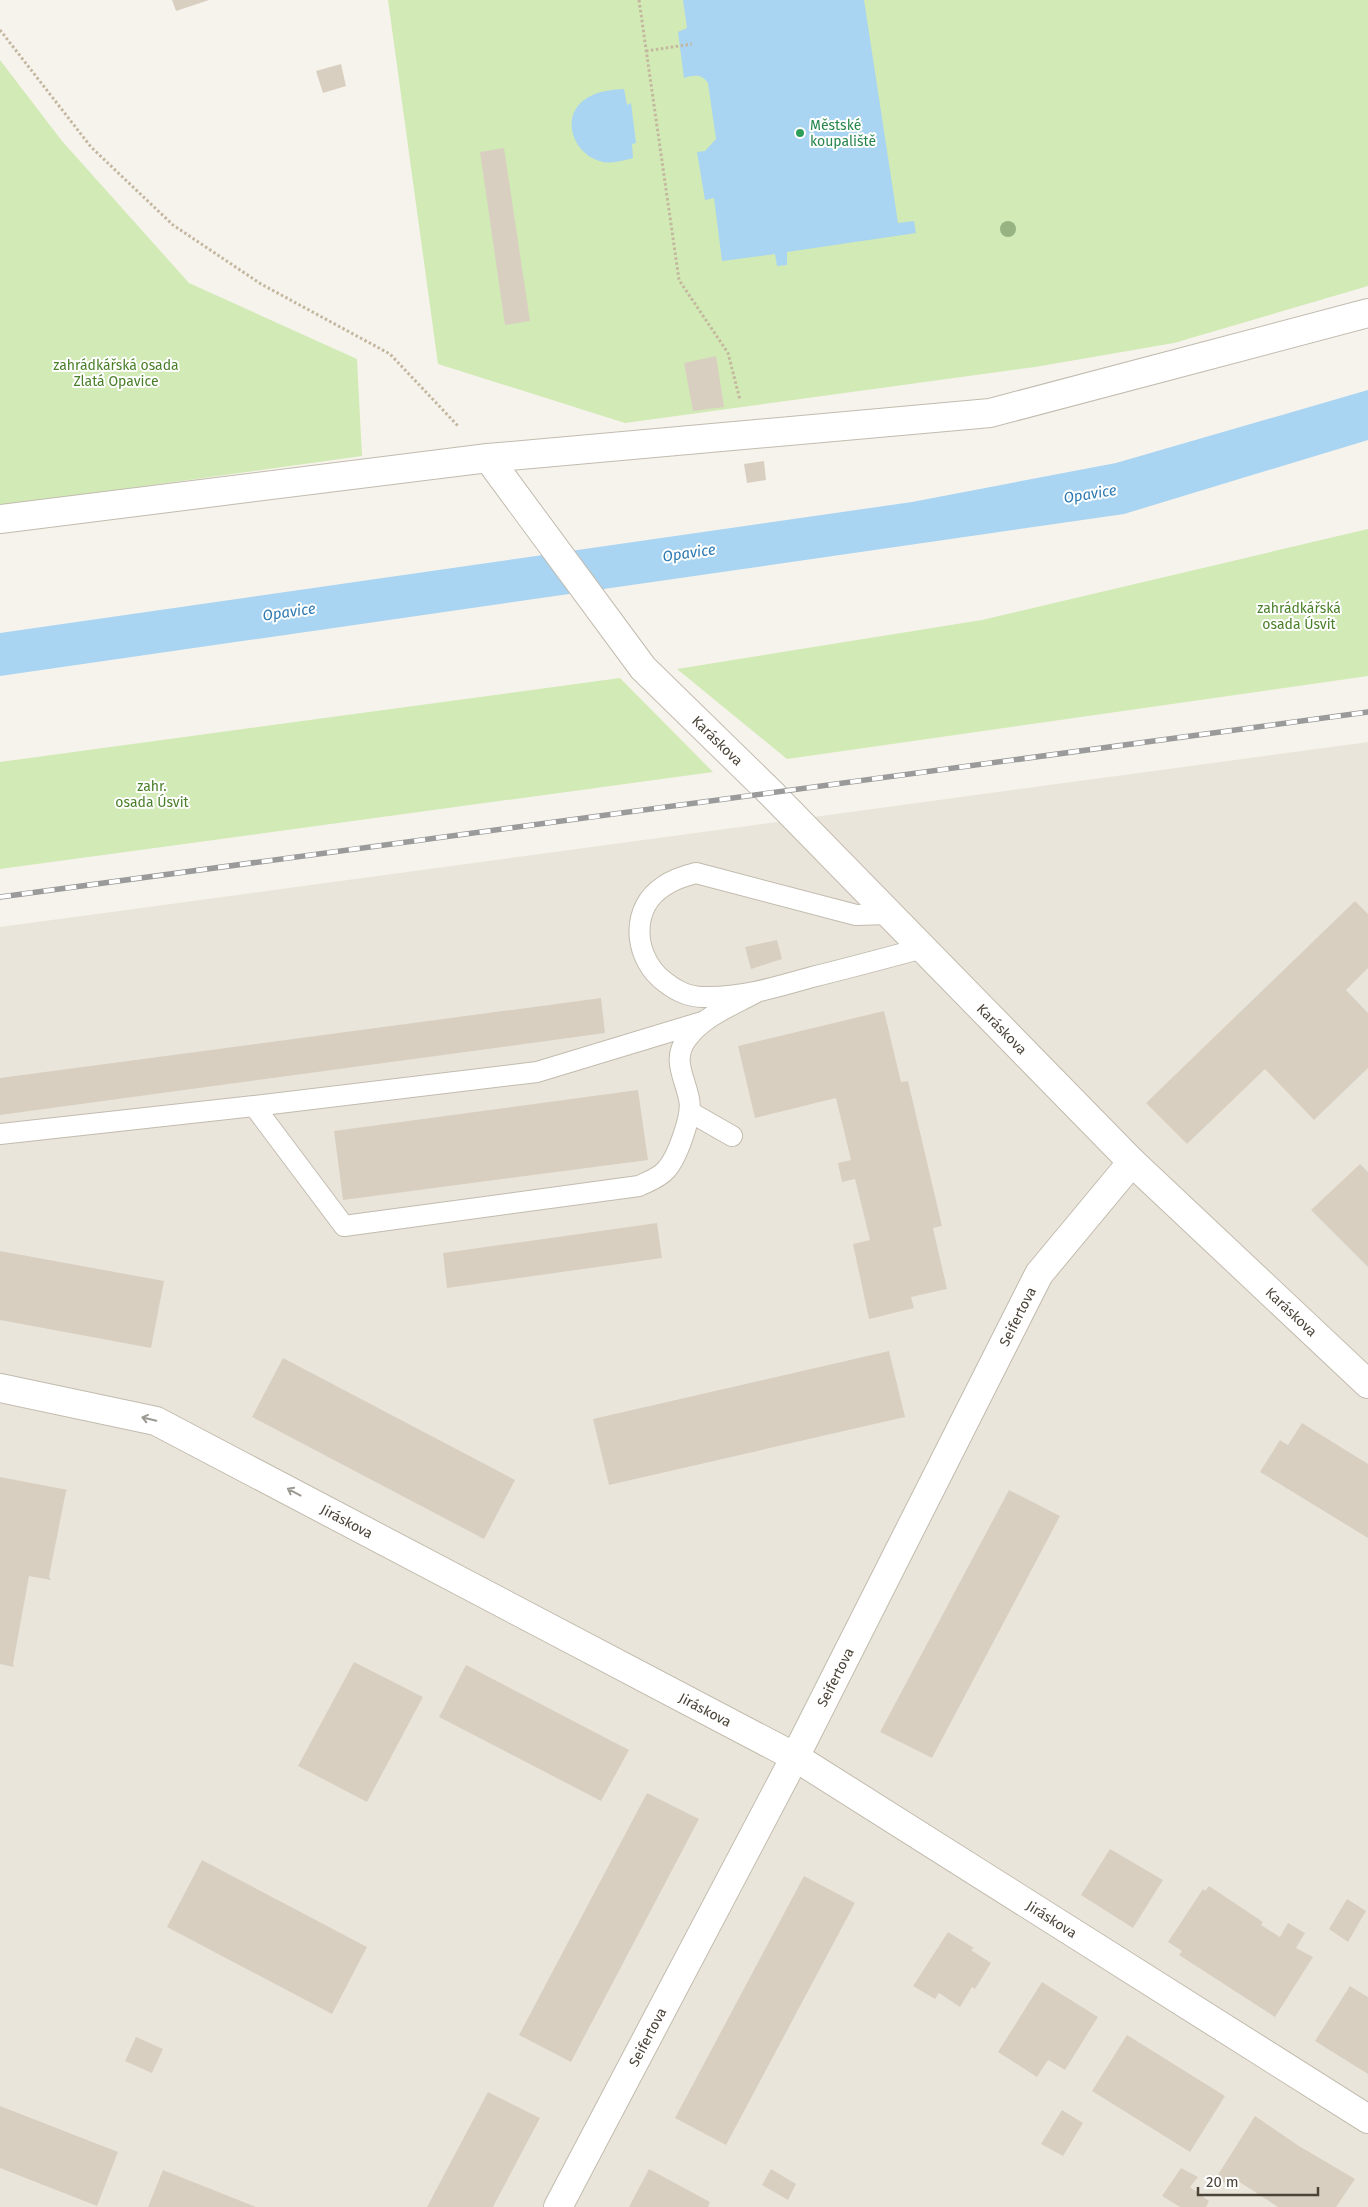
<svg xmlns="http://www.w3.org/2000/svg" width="1368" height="2207" font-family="'Fira Sans',sans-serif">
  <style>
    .residential { fill: #eae5da }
    .green { fill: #d2eab5 }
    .water { fill: #a9d4f2 }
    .building { fill: #d8cfc1 }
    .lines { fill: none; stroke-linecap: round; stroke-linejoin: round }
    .service-casing { stroke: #c2bbae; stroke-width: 22 }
    .minor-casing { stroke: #c2bbae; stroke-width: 30 }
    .path { stroke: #c4b79f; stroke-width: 3; stroke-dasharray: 2.5 2.5; stroke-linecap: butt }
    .service { stroke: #fff; stroke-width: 20 }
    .minor { stroke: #fff; stroke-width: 28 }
    .rail-casing { stroke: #9a9a9a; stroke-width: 5.5 }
    .rail { stroke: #fff; stroke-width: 4; stroke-dasharray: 11; stroke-linecap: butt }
    .tree { fill: #97b381 }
    .oneway { stroke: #9c9892 }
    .leisure-dot { fill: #2e9e5b; stroke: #fff; stroke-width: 2 }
    .labels { text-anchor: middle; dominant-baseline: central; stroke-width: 4; stroke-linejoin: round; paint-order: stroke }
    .leisure-label { font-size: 14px; fill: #27864d; stroke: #fff; text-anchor: start }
    .park-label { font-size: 14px; fill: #4a7f2a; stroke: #fff }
    .street-label { font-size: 14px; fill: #4b4439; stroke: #fff }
    .water-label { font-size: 15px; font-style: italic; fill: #2e7ab2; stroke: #fff }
  </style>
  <rect width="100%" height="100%" fill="#f6f3ec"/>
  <path class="residential" d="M1368,742V2207H0V927Z"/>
  <path class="green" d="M388,0H1368V286L1174,343L1035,367L625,423L438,364Z
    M0,60L62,141L189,283L357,359L362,456L0,506Z
    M1368,529V676L787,759L677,669L982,620Z
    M620,678L713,772L0,869V762Z"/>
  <path class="water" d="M683,0H864L898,223L914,221L916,233L787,252V265L777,266L775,254L722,261L714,198L705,200L697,152L705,151L716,139L708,83C701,74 695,75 684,78L678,32L687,28Z
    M624,89L627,105L631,103L636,143L632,144L633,158C624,160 612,164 603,162C572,155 559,115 587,98C598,91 611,90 624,89Z
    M1368,390V440L1124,514L0,676V633L912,502L1116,463Z"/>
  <path class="building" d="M172,0H209L176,11Z
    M341,64L346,86L323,93L316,71Z
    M504,148L530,321L505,325L480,152Z
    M716,356L724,407L693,411L684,363Z
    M764,461L766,480L747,483L744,464Z
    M1355,901L1368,914V968L1346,990L1368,1013V1068L1314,1120L1265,1069L1187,1144L1146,1103Z
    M777,940L782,959L751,969L745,947Z
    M601,998L605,1033L0,1115V1078Z
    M884,1011L901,1082L908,1081L942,1226L933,1228L947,1289L911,1297L914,1308L869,1319L853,1244L870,1240L855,1179L842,1182L838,1163L851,1160L836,1098L755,1118L738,1046Z
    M638,1090L648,1160L343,1200L334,1131Z
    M1360,1164L1368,1172V1267L1311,1210Z
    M657,1223L662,1258L447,1288L443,1253Z
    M0,1251L164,1281L151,1348L0,1320Z
    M889,1351L905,1417L609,1485L593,1419Z
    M283,1358L515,1480L484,1539L252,1417Z
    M1302,1423L1368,1464V1538L1260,1472L1280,1440L1288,1445Z
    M0,1477L68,1490L66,1491L49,1577L51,1580L29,1576L13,1664L14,1667L0,1664Z
    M1009,1490L1060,1516L932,1758L880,1732Z
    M354,1662L423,1697L367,1802L298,1766Z
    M466,1665L629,1750L601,1801L439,1717Z
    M647,1793L699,1819L571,2062L519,2035Z
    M1110,1849L1163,1880L1133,1928L1081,1895Z
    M202,1860L367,1947L332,2014L167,1927Z
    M804,1876L855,1903L726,2145L675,2118Z
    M1209,1886L1263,1922L1261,1925L1280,1937L1288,1923L1305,1933L1296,1948L1313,1957L1275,2017L1179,1955L1182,1951L1168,1942L1203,1889L1205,1891Z
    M1347,1899L1366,1911L1348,1942L1329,1929Z
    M948,1932L974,1948L971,1950L991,1963L975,1989L972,1987L960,2007L939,1993L935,1999L913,1986Z
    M1042,1982L1098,2017L1065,2070L1048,2060L1037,2077L998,2052Z
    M1350,1986L1368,1997V2074L1315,2041Z
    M1127,2035L1225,2096L1190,2152L1092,2091Z
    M136,2037L163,2049L152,2073L125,2061Z
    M488,2092L540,2118L493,2207H427Z
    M0,2106L118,2152L97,2206L0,2168Z
    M1062,2110L1083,2123L1063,2156L1041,2144Z
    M1255,2116L1299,2146L1355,2179L1336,2207H1278L1238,2181L1234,2188L1216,2178Z
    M1181,2168L1198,2177L1190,2187L1209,2201L1206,2207H1180L1162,2196Z
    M649,2169L710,2202L708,2207H629Z
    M771,2169L796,2184L788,2200L762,2185Z
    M163,2170L256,2207H148Z"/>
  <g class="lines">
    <defs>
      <path id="service" d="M889,914L856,915L696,873C684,876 674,879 664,886C631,907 633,953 660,978C673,989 686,997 704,997C741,998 777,987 812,977C849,968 886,958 923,948
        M702,1022L537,1072L254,1106L344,1226L639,1186C649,1181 659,1178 666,1170C677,1158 693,1115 689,1099C685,1078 672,1060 686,1040C702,1017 731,1006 755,993
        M690,1112L732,1136
        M0,1134L254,1106"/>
      <g id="minor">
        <path id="s1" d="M488,458L643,668L771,793L1132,1162L1368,1384"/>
        <path d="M0,519L488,458L990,413L1368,313"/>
        <path id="s2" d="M0,1388L156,1421L795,1757L1368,2119"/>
        <path id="s3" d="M558,2207L795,1757L1039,1274L1132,1162"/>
      </g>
    </defs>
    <use href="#service" class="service-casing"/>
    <use href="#minor" class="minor-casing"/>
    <path class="path" d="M639,0L679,280L728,353L740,400
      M0,30L91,147L173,225L261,284L390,354L459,427
      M646,51L692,44"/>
    <use href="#service" class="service"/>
    <use href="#minor" class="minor"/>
    <defs>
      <path id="rail" d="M0,897L1368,712"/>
    </defs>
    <use href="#rail" class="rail-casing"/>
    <use href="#rail" class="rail"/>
  </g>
  <circle class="tree" cx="1008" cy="229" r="8"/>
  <defs><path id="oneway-shaft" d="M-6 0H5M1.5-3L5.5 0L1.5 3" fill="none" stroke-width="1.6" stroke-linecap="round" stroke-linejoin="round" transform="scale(1.25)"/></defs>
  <g class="oneway">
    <use href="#oneway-shaft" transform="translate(149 1419) rotate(-167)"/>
    <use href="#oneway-shaft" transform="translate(294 1492) rotate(-152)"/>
  </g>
  <circle class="leisure-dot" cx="800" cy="133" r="5"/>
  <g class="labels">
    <g class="leisure-label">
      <text x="810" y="125">Městské<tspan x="810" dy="16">koupaliště</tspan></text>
    </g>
    <g class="park-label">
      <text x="116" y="365">zahrádkářská osada<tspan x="116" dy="16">Zlatá Opavice</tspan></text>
      <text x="1299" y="608">zahrádkářská<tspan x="1299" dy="16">osada Úsvit</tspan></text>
      <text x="152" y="786">zahr.<tspan x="152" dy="16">osada Úsvit</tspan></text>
    </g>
    <g class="street-label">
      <text stroke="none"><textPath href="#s1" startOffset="365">Karáskova</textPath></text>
      <text stroke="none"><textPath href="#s1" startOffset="770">Karáskova</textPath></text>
      <text stroke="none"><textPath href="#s1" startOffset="1175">Karáskova</textPath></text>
      <text stroke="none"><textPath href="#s3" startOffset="1002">Seifertova</textPath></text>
      <text stroke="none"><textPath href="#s2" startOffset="375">Jiráskova</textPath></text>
      <text stroke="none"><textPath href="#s3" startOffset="598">Seifertova</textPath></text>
      <text stroke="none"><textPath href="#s2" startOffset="780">Jiráskova</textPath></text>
      <text stroke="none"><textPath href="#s2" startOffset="1185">Jiráskova</textPath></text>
      <text stroke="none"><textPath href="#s3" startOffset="192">Seifertova</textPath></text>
    </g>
    <g class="water-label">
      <text transform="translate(1090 494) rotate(-9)">Opavice</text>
      <text transform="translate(689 553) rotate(-8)">Opavice</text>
      <text transform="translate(289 612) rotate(-8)">Opavice</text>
    </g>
  </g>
  <path d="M1198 2187v8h120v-8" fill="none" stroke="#4b4439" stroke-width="2.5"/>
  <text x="1206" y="2187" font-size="15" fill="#4b4439" stroke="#ffffff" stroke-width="4" paint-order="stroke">20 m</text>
</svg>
